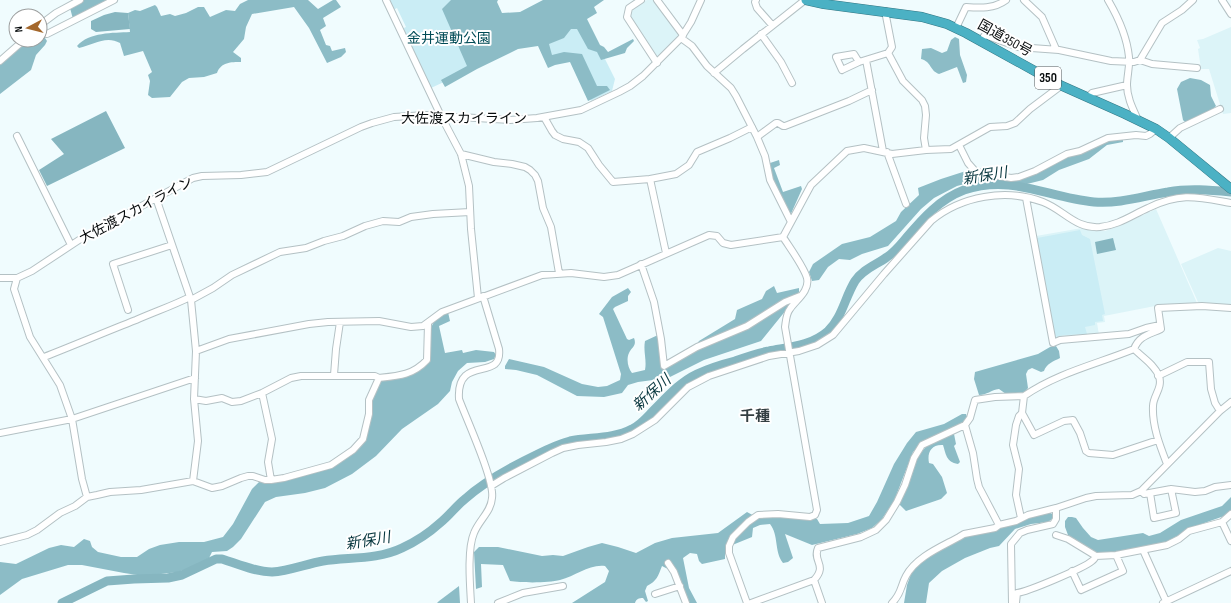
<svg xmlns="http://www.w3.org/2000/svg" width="1231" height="603" font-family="'Sofia Sans Condensed','Noto Sans JP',sans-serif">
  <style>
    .built { fill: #dcf4f8 }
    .green { fill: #caedf5 }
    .forest { fill: #8cbcc6 }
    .water { fill: #86b6c0 }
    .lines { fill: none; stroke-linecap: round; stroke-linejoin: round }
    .river { stroke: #86b6c0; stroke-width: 9 }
    .minor-casing { stroke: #b4c1c4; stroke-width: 8 }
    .highway-casing { stroke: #347784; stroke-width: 10 }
    .minor { stroke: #fff; stroke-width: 6 }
    .highway { stroke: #4bb1c4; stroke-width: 9 }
    .labels { text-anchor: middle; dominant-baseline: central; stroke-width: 4; stroke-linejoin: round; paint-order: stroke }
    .shield { fill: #fff; stroke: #525556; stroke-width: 1 }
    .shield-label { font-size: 13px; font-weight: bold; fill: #080c0d }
    .park-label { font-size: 14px; fill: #004b56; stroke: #fff }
    .street-label { font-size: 14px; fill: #080c0d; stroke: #fff }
    .water-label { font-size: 15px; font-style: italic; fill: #07363e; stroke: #fff }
    .neighbourhood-label { font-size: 15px; font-weight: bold; fill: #343f42; stroke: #fff }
  </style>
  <rect width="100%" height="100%" fill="#f0fcfe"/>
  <path class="built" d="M647,0H654L681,34L655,60L627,13Z
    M1231,27V113L1223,114L1209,69H1201L1198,49L1200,48L1197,40L1203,39Z
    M1156,209L1197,303L1155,306L1104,316L1105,322L1097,323L1099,335L1054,339L1036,236L1082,228L1097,231H1105L1119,226Z
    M1218,248L1231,251V305L1198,302L1181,264Z"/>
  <path class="green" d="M388,0H474L492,33L574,17L602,53L615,79L612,91L591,101L570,61L549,65L539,44L517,48L431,88L402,29L406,27L397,8L393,10Z
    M1080,230L1082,235L1090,239L1105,314L1102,315L1103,321L1095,322V325L1085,327L1087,334L1064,335L1055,337L1037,238Z"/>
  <path class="forest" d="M83,0H109L73,19L70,8Z
    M248,0H308L318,9L333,0H336L341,7L323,18L326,26L320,30L326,45L330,46L332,51L345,48L346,52L341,57L327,63L309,28L294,7L252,14L246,27L244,39L233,52L241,58V62C231,62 221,62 217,73L204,77L189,78L182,82L170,97L152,98L148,95L150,81L148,75L152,72L143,51L124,56L120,43C106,35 93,45 79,48L77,46C89,32 113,33 130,32L128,13L135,10L140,11L155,5L157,7L161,16L170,14L175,16L186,13L198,7H204L210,17L226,10L235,11L240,4Z
    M451,0H498L497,2L502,13L520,12L543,0H604L594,7L597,13L587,19L600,45L604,47L608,52L633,39L634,41L627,48L625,53L601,60L597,52L588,49L577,29H571L564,38L549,44L552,55L564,52L582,54L597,86H607L610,90L588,101L570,62L555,65L548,68L538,46L518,49L477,69L445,87L441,80L467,66L442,9Z
    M40,37L45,38L47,41L45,45L36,55L31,70L0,94V64L27,40H40Z
    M955,37L959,39L960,55L967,75L966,82L963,83L957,67L939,74C929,70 932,62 921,59L922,49L931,48L942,53L947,51L951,40Z
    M1190,78L1201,80L1210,85L1211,96L1216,106L1213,109L1185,122L1183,120L1177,89L1181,82Z
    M1121,138L1123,140V142L1107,145L1089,159L1059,170L1043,180L1027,184L989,181L972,182L957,186L934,198L921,209L888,246L862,254L850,260L839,259L828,267L819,280L812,281L809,272L813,264L842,244L870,237L896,221L901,212L919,195L918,188L941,179L969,170L975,174L1010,180L1036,173L1067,157L1104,141Z
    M779,160L780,165L774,168L783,192L801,186L802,189L790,216L770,174V163Z
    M774,286L777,293L799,288V292L791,304L761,341L704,360L668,378L638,382L628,385L622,393L604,397L577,396L537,375L516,370L505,369V366L509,359L544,367L582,384L598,387L607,386L620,380L621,374L603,317L599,314L612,297L628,288L631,292L628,296V301L615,307L613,309L627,339L629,340L634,338C637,346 632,347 629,353C626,359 628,368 632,373L645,370C647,360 643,351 645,341L658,335L663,368L693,350L699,341L735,319L737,310L762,299L766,291Z
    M448,312L450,321L439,326L445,353L462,350L463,353L476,350L494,352L496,355L494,359L485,362L467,363L458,371L452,382L450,391L438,404L402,429L376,456L352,474L325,488L305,493L276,497L265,502L241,539L233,547L227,551L212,552L209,558L192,567L178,572L144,576L124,573L82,565H68L22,579L0,595V562L16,564L49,548L61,545L74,547L84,539L90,541L92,547L98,552L121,557H137L149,549L160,545L179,542H204L223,537L233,524L252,489L260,481L303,476L335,466L354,453L366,439L372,401L381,381C395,378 412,377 424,367C442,352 415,325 448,312Z
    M1056,346L1059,351L1060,358C1054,361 1046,364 1044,371L1041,372L1032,368L1028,370L1026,374L1028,388L1025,392L1006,394L999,389C991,390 987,395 979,395L974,379L975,372L1038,354L1050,347Z
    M962,414H966L967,417L962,423L951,430L925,440L913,452L894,501L882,519L872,528L857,534L812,545L785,534L793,558L788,562L783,563C774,552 779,535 770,524L760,525L753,528L752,537L725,548V559L702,564L699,561L697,554L690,553L683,558L689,588L697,603H689L676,573L662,566C658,576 657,581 647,586L645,591L648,601L646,602L643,598C639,598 636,599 635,603H572L605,582L609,571L605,566C589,564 576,576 560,580C549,583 522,583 510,581L503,565L481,564L482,587L476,589L474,552L479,547H498L542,556L553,555L563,556L588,547L602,543L618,547L636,553L655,543L672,538L718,533L747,512L758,518L772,515L817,519L820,524L848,523L869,516L877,502L894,464L907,443L916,432L944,424Z
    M954,434L956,444L954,446L960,462L958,464C946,462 946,454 943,445C931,444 927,453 929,463L933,464L942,477L947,493L941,499L906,511L899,504C906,485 913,455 931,443C937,439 947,437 954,434Z
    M1231,497V512L1227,515L1193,527L1163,544L1114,552H1096L1068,535L1065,527V521L1068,517H1072L1076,518L1083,528L1091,537L1098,540L1143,533L1149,536L1160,533L1181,520L1222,506Z
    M1049,512L1052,514V519L1048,522L1031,524L1015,529L999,546L990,548L965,558L942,571L929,583L926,603H904L907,585L911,574L919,564L944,547L962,538L995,530L1038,515Z
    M459,586L460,603H437L439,601Z"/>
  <path class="water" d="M115,12L128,13L130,29L96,32L91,29V21L104,15Z
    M106,111L125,148L47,186L39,170L64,154L51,139Z
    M1113,238L1116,250L1097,254L1095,242Z"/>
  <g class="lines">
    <path class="river" d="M62,603L107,581L134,579L168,578L182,575L216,559H222C238,564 255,572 272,572C289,571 306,564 323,561C349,557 377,560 402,548C415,542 429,533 440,523C449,516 456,506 465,499C486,480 513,466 538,454C548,449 559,444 570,441C591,437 613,439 632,429C641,425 647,417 654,410C667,397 680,382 697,374C710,368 723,364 735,361C746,357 757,353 769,351C789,347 811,346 828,331C842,318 845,297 855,281C863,269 876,265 887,257C895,252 901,244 907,237C923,218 940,199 964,190C1013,174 1048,198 1094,202C1120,204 1143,196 1168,192C1189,188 1210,190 1231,192"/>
    <defs>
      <path id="minor" d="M386,0L441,116L461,154L469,186L471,229L478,298
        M641,0L629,8L627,17L657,63
        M657,0L683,35
        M756,0L755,2L757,8L772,25
        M1024,0L1042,17L1056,49
        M1108,0C1118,17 1127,37 1129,57C1130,66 1127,76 1127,85C1127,98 1133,109 1138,120
        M1222,0L1231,14
        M885,11L892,47L888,53L903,81L922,100L925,106L926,115L924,138L926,150
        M40,25L56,13L80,0
        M956,28L966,7C980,8 994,9 1006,0
        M40,33L47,34L114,0
        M761,34L781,62L792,83
        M681,38L692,46L707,66L731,88L736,96L757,137L765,156L770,180L791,222
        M981,40L985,35L1018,47L1059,50L1111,61L1134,62L1140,60L1162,23L1182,10L1193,0
        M866,60L883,151
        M1140,60L1152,64L1197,68
        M0,61L24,40
        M859,62L854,54L836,57L842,70L859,62L888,53
        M714,73L743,49L805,0
        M1088,97L1092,93L1127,85
        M544,117L552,131L555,135L563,139L579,142L588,148L599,165L613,182L650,179L676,174L689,165L697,152L730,138L752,127
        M17,136L71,245
        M757,137L776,123H778L783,126H785L849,101L872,90
        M1169,138L1180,128L1220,109
        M959,145L968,163L976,172L1011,178L1019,177L1035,171L1067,154L1080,151L1108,138L1136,135L1146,136L1150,134L1156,129
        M887,152L906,204
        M461,154L494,162L512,164L525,167L530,170L535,175L538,181L543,208L551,227L559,273
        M650,179L666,253
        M156,198L191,300L196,351L194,399L198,441L193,481
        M1026,198L1053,343L1060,340L1129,334L1146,328L1160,325
        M783,237L811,185L847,151L864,148L892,154L926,150L951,149L990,127L1007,126L1015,123L1030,109L1058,88L1060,85
        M641,264L654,302L661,339L664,366L697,347L747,326L785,302L800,296
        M0,278H17L32,271L79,240L193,178L202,176L241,175L267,172L361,127L372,123L394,117L426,115L510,120L537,118L581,110L619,92L630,86L643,76L681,38L691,22L701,0
        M17,278L14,289L30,337L60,385L72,419L82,479L87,497
        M191,300L213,288L232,275L280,252L306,248L324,241L343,236L365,226L383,221L399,222L411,217L433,214L470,212
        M128,310L113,264L172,245
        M1134,349C1143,358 1154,364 1159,376C1163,388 1153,396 1153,406C1152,426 1160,446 1167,464
        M196,351L229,339L309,324L328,322L379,321L411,327L423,326L442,312L542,275L571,273L604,277L618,275L709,235L717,236L723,243L731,245L783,237
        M44,357C75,345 105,332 136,320C154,312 172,306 190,297
        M334,375L336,349L340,322
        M1158,376L1187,362H1209L1211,389L1215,403L1220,411
        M262,393L272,439L268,462L271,480
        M194,399L206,401L222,398L232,402L241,401L262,393L291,378L301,376H375L379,378
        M1022,413L1034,435L1064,421L1073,420L1080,433L1086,451L1089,453L1113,455L1158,440
        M0,433L72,419L195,378
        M491,486L504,478L552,453L563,448L578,445L606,442L621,439L633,434L655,420L688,387L709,376L769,356L799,351L817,345L833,335L884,274L931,221C961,196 1006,188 1043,202C1064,210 1075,229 1100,227C1119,225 1132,215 1148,208C1181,192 1197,197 1231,203
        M1141,491L1144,494L1171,489L1195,492L1205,491L1215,487L1231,485
        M1150,493L1154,518L1176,513L1171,489
        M1021,518L1016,495L1019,469L1013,445L1016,425L1019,416L1022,413L1024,396C1057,373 1097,364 1134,349C1139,336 1148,335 1161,329L1158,308L1202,306L1231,308
        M1222,522L1231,541
        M999,525L979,487L977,479L973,453L965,425L970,418L975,400L995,397L1024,396
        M1056,535L1068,539L1096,556L1116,555L1167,545L1179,539L1189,531L1222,522L1231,514
        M0,542L27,535L37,530L60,513L75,506L87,497L97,495L110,492L141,490L193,481L212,488L222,486L241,478L248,476H253L265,480H271L284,478L331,465L353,450L363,439L369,414V400L379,378C399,376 413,375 427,360L428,324
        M1143,550L1166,601
        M668,563L674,572L686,603
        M1072,571L1081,590L1123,571L1116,555
        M655,594L680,586
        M471,603C470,585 467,549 474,533C479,520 491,512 492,498C495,481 466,418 459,399C456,353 503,383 499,349L483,296
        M498,603L523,593L563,586
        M747,603L729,553V546L733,537L748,522L758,515L778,514L810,517L815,515L817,510L785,327C786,321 786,314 790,309C796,300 810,291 807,278C804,267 790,248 783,237
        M751,603L814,580
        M822,603L814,580C828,565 812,561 818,548L861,537L876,530L886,520L897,502L905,485L914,458L922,445L965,425
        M892,603C902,593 900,587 906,576C916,557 941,547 959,537L964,534L995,528L999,525L1016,521L1028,515L1056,508L1086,498L1096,496L1132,495L1141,491L1220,411L1231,402
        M1012,603L1011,544L1020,533L1027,530L1053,524L1056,519V508
        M1016,603L1017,593C1027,592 1084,568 1092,561C1094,560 1095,558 1096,556
        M1163,603L1231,571"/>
      <path id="highway" d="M806,0L824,4L922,17L947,24L966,33L1060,85L1125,114L1156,129L1169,138L1231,189"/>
    </defs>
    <use href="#minor" class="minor-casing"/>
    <use href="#highway" class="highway-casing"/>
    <use href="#minor" class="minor"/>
    <use href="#highway" class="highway"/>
  </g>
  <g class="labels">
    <rect class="shield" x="1035" y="67" width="26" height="22" rx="3"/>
    <g class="shield-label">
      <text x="1048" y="78">350</text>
    </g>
    <g class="park-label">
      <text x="449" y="38">金井運動公園</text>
    </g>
    <g class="street-label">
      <text transform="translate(1005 38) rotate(29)">国道350号</text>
      <text x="464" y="118">大佐渡スカイライン</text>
      <text transform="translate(136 210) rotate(-28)">大佐渡スカイライン</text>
    </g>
    <g class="water-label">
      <text transform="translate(985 176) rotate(-9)">新保川</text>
      <text transform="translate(652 393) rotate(-42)">新保川</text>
      <text transform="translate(368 541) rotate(-10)">新保川</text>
    </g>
    <g class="neighbourhood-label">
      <text x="755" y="416">千種</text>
    </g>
  </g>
  <g transform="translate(28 28) rotate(263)"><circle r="19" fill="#ffffff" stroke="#9c9e9e"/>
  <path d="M0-3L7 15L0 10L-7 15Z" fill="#a4672b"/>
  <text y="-6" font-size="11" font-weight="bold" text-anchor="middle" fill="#080c0d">N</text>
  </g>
</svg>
